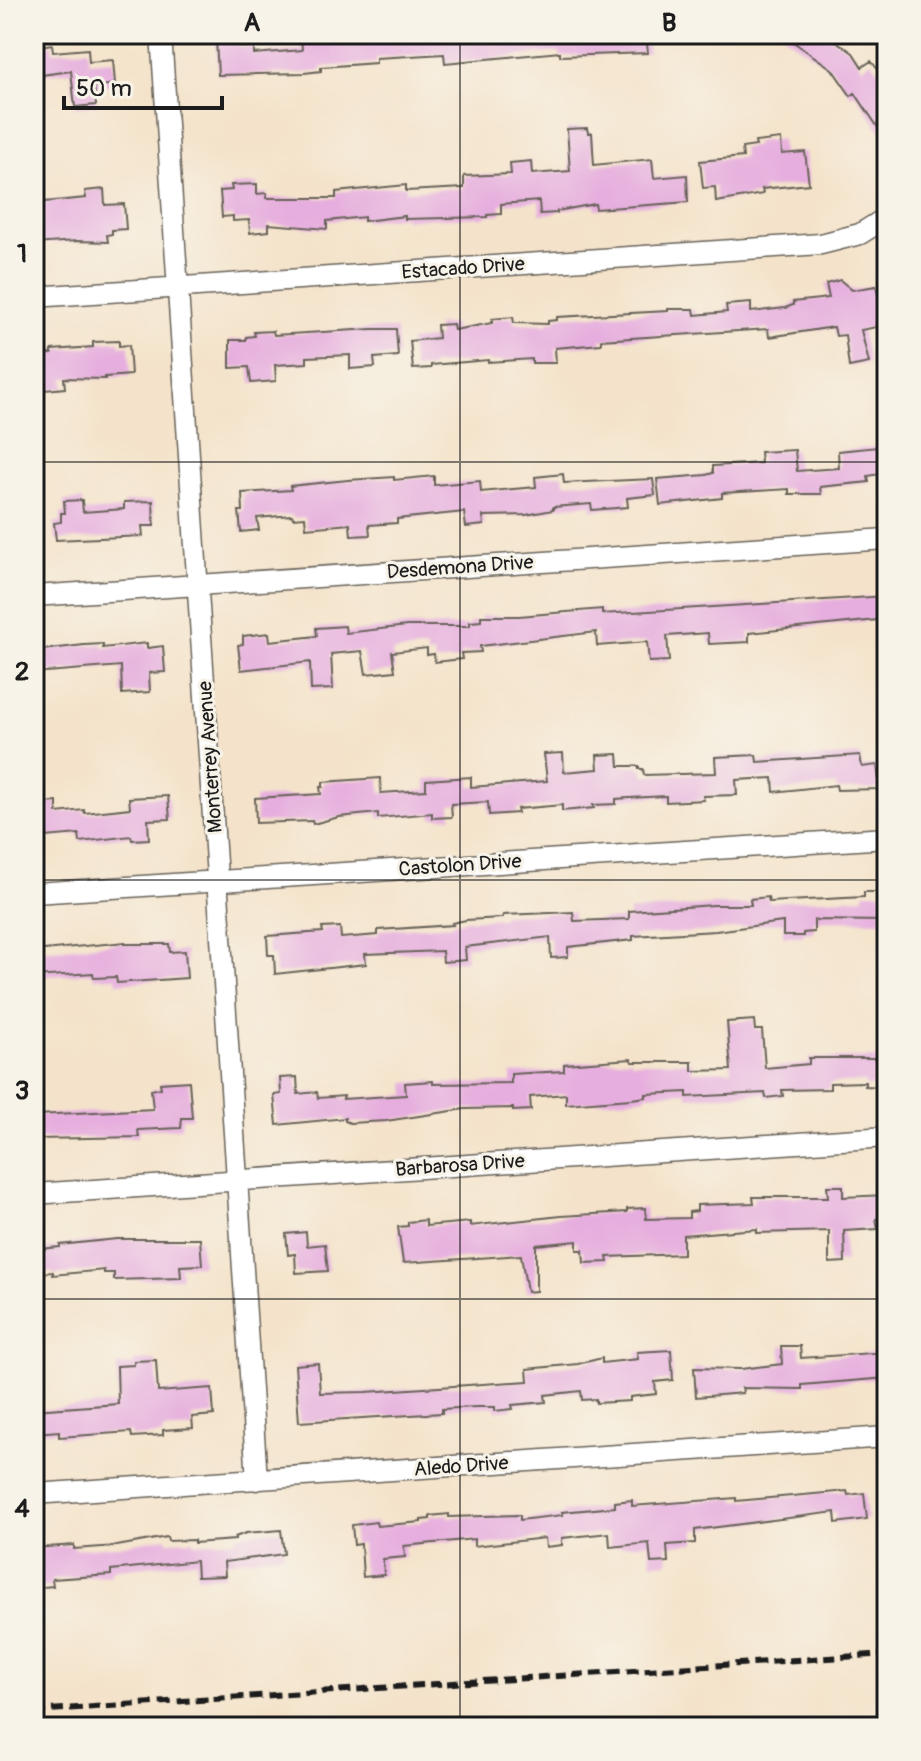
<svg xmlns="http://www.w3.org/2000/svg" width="921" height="1761" font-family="Pangolin,sans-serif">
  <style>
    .building { fill: #e6aede }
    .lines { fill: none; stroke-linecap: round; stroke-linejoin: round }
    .street-casing { stroke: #686259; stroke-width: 23 }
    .street { stroke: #fff; stroke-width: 20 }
    .rail { stroke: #1c1c1c; stroke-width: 6; stroke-dasharray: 12 6; stroke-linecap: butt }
    .grid { fill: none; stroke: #1c1c1c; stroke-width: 2; stroke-opacity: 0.55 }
    .labels { text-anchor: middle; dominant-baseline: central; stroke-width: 6; stroke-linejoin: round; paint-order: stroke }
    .street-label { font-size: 20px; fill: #1c1c1c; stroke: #f7f3e8 }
    .neatline { fill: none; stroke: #1c1c1c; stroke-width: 3 }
    .grid-label { font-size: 26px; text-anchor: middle; font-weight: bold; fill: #1c1c1c }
  </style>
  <rect width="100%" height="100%" fill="#f7f3e8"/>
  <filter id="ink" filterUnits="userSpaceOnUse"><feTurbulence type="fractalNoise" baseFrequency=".0125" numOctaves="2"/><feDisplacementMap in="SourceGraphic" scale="16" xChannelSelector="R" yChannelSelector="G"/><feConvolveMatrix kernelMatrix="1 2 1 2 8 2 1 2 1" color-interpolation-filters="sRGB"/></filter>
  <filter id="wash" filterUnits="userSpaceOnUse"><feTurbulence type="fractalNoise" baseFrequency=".006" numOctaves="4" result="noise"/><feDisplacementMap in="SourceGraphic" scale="32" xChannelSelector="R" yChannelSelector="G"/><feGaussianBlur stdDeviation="1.8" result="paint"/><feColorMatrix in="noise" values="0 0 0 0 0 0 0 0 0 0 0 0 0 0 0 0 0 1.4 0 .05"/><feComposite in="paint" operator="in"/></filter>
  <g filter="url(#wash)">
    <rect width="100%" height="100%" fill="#f4e3ca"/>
    <g id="blocks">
      <path class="building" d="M313,34H646L648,53L560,56V52L445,63L444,54L376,58V63L321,67V71L304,73L218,75L216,40L235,38L236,44L240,43V47H254V54L302,50L301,35Z
        M782,34H826L853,53L862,67L871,61L887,81V141L855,93L851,96L832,69Z
        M52,44L53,52L88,49L89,62L113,60L115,84L94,87L96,105L75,107L71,71L34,76V47Z
        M587,128L588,133H592L594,165L652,159L654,178L687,175L688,202L596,209L595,204L557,211V213L540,214L539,201L501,204V214L487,215V217L405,219V216L364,221V217L327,221V229L269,224V231L250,233L249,220L233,221V216L222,217L220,191L232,190L231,185L257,184V194L267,193V198H336V192L406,185V191L464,188V176L511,174L510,163L531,161L532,174L570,171L567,129Z
        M781,139L782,154L805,152L809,184L762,189L763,194L716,202L715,187L703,188L700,161L743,157L742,148L756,146L755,142Z
        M104,189L105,205L124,204L126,229L112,230V234L107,235L108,242L77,241L34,244V203L86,198L85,191Z
        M840,280L852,290L876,286L885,322L877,323V327L861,330L869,363L849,367L845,335L836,336L834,327L769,337L768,329L601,340V344L555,348L556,363H532V359L488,362V360L431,365V368L413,369L410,341L438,338L437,325L453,324L454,330L492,323V319L513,317L514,323L548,324V321L557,320V317L668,311V309H694L695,315L727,312L726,305L751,303V312L785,308L793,305V302L829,298L826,284Z
        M372,329H396L398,356L374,358L375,367L350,369V355L307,357V363L275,365L276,381L251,383L249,367L230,368V340H246V337L255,336L254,332L273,331L274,335Z
        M119,341V346L129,345L131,375L105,377V379L64,378L65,388L45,390V383L34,384V355L52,354V350L93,347V342Z
        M878,447L880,474L868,476L869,482L820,487L821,494H789V489L722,493V498L660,505L657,479L706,475L713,473V466L761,463L760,452L795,450L797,471L839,468L838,451Z
        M563,474L564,483L653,479L655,495L627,498L628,507L592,510L591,504L553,507V510L526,515L483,516L484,525L466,527L464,512L397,519V523L369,525L370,535L351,536L350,524L306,528L305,517L293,518L292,515L257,518L259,530L241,532L239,511H243L242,493L291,490L290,486L348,480L394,477V480L434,476V485L480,481L481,492L536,487L535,477Z
        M82,500L83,512L124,509V502L153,501L154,526H142L143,536L56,540L54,523L61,522V513H65L64,501Z
        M887,596V619L749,633V642L709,644L708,633L667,636L669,661L649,662L647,642L597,646L596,632L480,646L481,652L461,653L462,659L435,662L434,654L427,655V648L392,652L395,671L366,674L362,651L331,654L333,689L311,690L310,662L241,670L238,645L243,644V636L269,633L270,641L317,636L316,628L345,626L346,633L407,626H470V622L481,621V616H519L602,609V614Z
        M147,643V648L163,646L165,672L149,673L150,692L122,694L121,666L34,673V651L84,645L103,644V648Z
        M563,753L564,772L598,769L597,755L618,754L619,766H639V769H643L644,775L716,773L715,757L756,755L757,762L860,755L862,767L877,765L880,789L837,790L836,785L774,792L773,778L736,780L737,795L703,796L704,800L666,802V796L629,798L616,799V804L593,805L594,808L562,811V805L517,809L518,813L489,815L488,802L451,804L452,817L432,818V813L378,818V813L339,817L313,824L312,821L256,823L255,798L321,794L320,787H323V782L380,778L381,793L426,790V780L471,777V787L547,781L544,754Z
        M168,796L170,819L148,820L149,839L132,840L131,836L80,842L79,834L34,838V804L57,802V813L84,810L85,813L130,808L129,798Z
        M864,892H881L882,921L814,920V932L803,933V936H783V922L716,931L633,936V940L568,947V957L551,958L550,937L465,947L466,960L443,962L442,951L365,954L366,964L275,974L274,955H268L267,936L323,932L322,928L340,927L341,938L378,935V930L453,925L452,923L466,920L502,918L503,915L573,912L574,921L629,919V911L714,905H751L750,899L768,897L769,902L864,897Z
        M125,942V944H169L170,952L185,951L187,978L117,983L116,977L94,978L93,973L34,977V951Z
        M754,1020L755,1030H762L765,1068L809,1064V1058H887V1083H884V1087L865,1086V1082L830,1083V1089L782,1090L783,1096L766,1098L765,1093L687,1097V1092L646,1094V1097L631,1099L566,1104V1094L530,1097L531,1110L513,1111V1108L465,1109L386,1121L350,1123L345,1121V1118L277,1125L274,1095L281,1094L280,1078L297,1077L298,1094L317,1092L318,1098L344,1096L343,1099L406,1095L405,1083L433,1081V1084L511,1083V1074L564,1071V1064L631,1059L632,1062H692V1071L731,1070L727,1022Z
        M189,1081L192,1118H182L181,1128L138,1130L139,1137L38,1139L37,1115L153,1109L151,1090L161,1088L160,1083Z
        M827,1186H843V1197L887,1195V1218L876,1219L878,1229L844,1231L845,1262L829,1263V1231L757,1233V1229L683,1235V1254L607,1257L608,1262L584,1263L583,1250H577V1241L536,1245V1291L527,1292L521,1255L403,1263L398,1227L408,1226V1222L426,1220V1226L470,1222V1226L561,1216L627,1212V1209L645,1208L646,1219L689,1218V1212L697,1211V1205L754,1203L753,1197H828Z
        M306,1232L307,1246L325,1244L328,1271L296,1273L295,1254L288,1255L286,1234Z
        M117,1239H200L202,1265L180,1266L181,1278L114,1280V1273H104V1270L53,1275V1272L42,1273L40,1249L60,1247V1245Z
        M781,1346H800L801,1358L887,1352V1378L802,1385V1389L742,1388L743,1393L696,1397L694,1368L741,1369L782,1364Z
        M671,1350L673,1380L655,1382L656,1394L630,1397V1401L596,1403V1399L582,1400L581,1391L545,1395L546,1402L512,1405L513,1409L495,1411V1407H476L442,1409V1413L299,1422L295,1365L318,1363L320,1393L366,1392L528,1381L527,1369L578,1364L602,1358V1363L638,1359L637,1352Z
        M156,1360L158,1392L212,1388L214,1415L192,1417L193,1428L163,1430V1435L132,1437L131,1432L59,1437V1431L34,1433V1410L118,1404L117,1366L134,1365V1361Z
        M847,1491L848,1495L864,1493L867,1519L836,1523L835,1512L695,1530V1543L667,1545L668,1562L651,1563L649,1543L610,1547L609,1533L562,1538V1545L546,1547L545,1538L474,1546V1539L404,1546L405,1557L383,1559L384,1575L363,1577L361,1544L354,1545L352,1525L376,1522L377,1526L421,1522V1520L430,1519V1516L449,1514V1517L520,1515V1520L563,1515L562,1512L615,1507V1502L632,1500V1506L736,1498V1501Z
        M281,1530L284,1554L224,1562L225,1576L197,1577L196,1561L111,1570V1575L52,1579L53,1586L34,1588V1548L74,1545V1549L117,1546L167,1537L168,1541L194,1540V1543L235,1540V1537L246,1533Z"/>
    </g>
  </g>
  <g filter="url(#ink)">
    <use href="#blocks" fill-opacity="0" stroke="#686259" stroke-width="2"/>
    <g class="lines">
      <defs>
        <path id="street" d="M161,34L257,1480
          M34,297L821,244L860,234L887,217
          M34,596L887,539
          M34,893L887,838
          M34,1194L887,1137
          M34,1494L887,1437"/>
      </defs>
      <use href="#street" class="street-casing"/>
      <use href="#street" class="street"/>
      <path class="rail" d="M34,1711L887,1654"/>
    </g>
  </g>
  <path class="grid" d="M460,34V1727M34,462H887M34,880H887M34,1299H887"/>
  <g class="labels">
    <g class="street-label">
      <text transform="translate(463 268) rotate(-4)">Estacado Drive</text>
      <text transform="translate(460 567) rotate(-4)">Desdemona Drive</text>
      <text transform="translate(210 757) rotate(-94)">Monterrey Avenue</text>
      <text transform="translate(460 865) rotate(-4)">Castolon Drive</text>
      <text transform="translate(460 1165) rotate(-4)">Barbarosa Drive</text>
      <text transform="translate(461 1466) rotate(-4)">Aledo Drive</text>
    </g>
  </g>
  <rect width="921" height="1761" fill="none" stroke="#f7f3e8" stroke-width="88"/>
  <path d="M64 96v12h158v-12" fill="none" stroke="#1c1c1c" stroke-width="4"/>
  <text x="76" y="96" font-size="24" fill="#1c1c1c" stroke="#f7f3e8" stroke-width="6" paint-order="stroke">50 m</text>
  <rect x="44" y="44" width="833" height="1673" class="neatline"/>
  <g class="grid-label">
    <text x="252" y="31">A</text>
    <text x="669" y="31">B</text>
    <text x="22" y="262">1</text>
    <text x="22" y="680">2</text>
    <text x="22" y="1099">3</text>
    <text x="22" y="1517">4</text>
  </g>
</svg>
